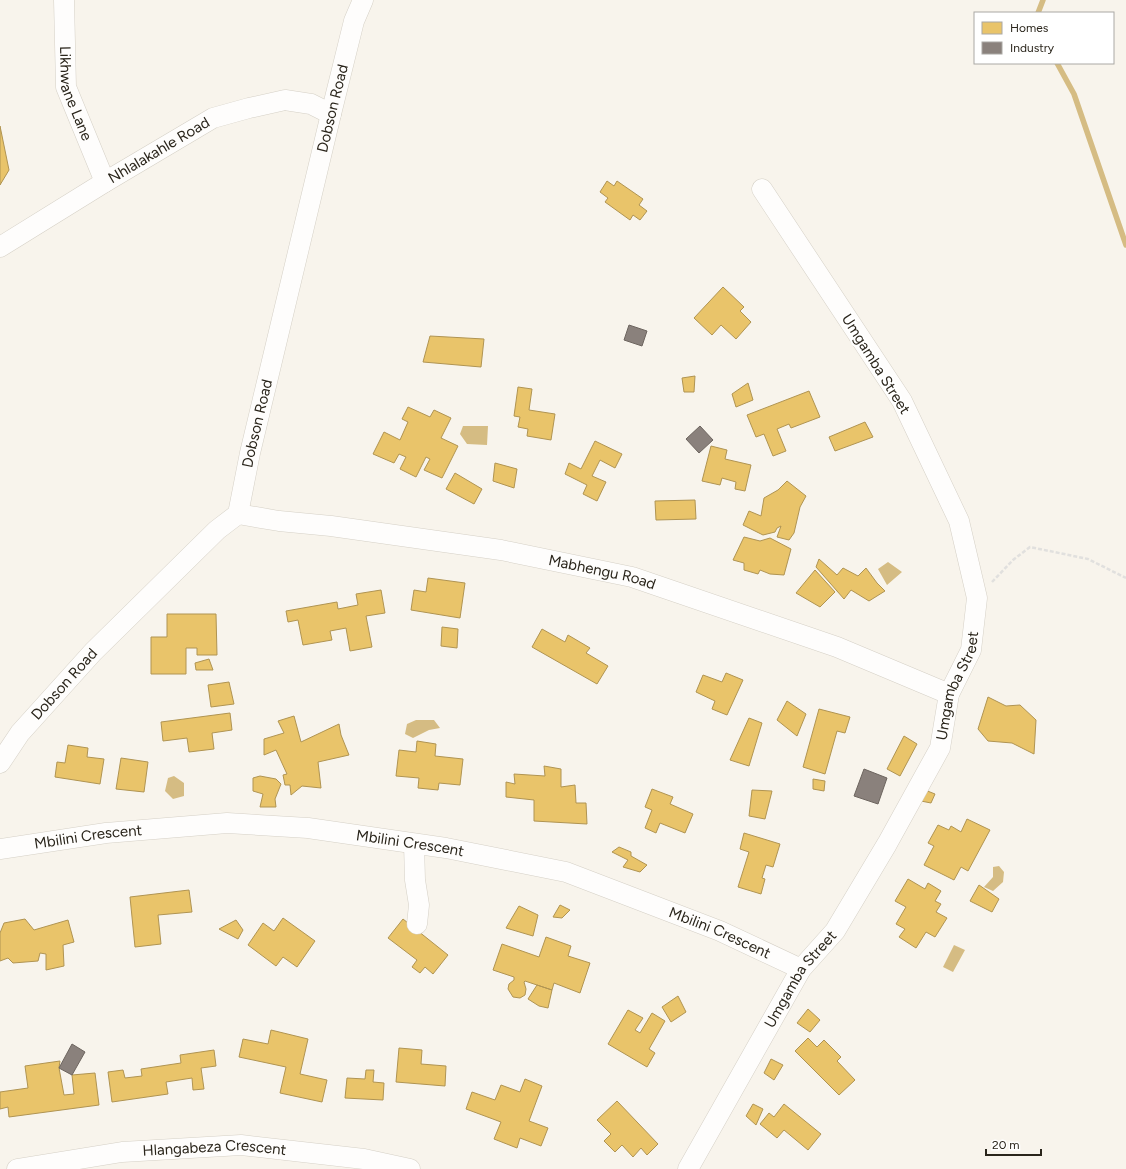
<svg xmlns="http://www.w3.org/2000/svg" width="1126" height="1169" font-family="Figtree,sans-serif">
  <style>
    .water { fill: #d5bc83 }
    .homes { fill: #e9c46a; stroke: #b09452 }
    .industry { fill: #8a817c; stroke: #6d655f }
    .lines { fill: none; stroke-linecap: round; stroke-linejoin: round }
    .stream { stroke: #d5bc83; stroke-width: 5.5 }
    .minor-casing { stroke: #d5d0c6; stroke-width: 21 }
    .path { stroke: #e1e0de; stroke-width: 2.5; stroke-dasharray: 4 2; stroke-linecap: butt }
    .minor { stroke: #fefdfc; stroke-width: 20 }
    .labels { text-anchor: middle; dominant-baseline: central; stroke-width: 4; stroke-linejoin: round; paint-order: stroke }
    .street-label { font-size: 15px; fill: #2a251b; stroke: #fff }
  </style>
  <rect width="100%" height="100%" fill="#f8f4ec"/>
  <path class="water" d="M463,426H488L487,445L467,444L460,434Z
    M888,562L902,572L887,585L878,569Z
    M416,720H434L440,728L429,730L413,738L405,734L407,724Z
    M174,776L184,783V796L173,799L165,791L168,778Z
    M999,866L1004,872L1003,882L993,891L984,887L993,877V867Z
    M954,945L965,950L953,972L943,967Z"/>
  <path class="homes" d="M0,126L9,170L0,185Z
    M607,181L614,186L617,181L643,199L639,205L647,211L640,220L633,215L630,220L605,202L608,198L600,192Z
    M723,287L744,307L740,311L751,322L736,339L721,325L712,335L694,318Z
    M430,336L484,339L481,367L423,362Z
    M695,376L694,392H684L682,378Z
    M748,383L753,400L736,407L732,394Z
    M518,387L532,389L529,410L555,414L551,440L527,436L528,429L518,427L520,417L514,416Z
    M809,391L820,417L791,428L789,424L777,429L786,451L773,456L764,434L756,437L747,415Z
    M408,407L430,417L434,410L451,418L441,438L458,446L442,478L424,470L430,459L426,457L416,477L400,469L406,457L399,454L394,463L373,454L384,432L400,440L408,422L402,419Z
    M865,422L873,437L835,451L829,437Z
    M595,441L622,454L615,468L600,460L592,476L606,482L597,501L583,494L587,485L565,474L569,463L581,469Z
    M711,446L727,450L725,459L751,465L745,491L735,489L736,482L722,478L720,485L702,481Z
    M495,463L517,469L514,488L493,481Z
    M455,473L482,489L474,504L446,489Z
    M787,481L806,496L800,507L794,533L789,540L777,537L781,526L777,528L775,532L763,535L743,525L749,511L761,516L764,498L778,490Z
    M695,500L696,519L656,520L655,501Z
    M744,537L760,541L770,538L791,549L784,575L770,574L760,570L758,574L744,570V563L733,560Z
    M819,559L837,575L843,568L858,576L866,568L877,583L885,591L869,601L851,590L844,599L816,567Z
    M815,570L835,592L820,607L796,593Z
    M428,578L465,583L460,618L411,610L414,590L426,592Z
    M381,590L385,613L366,616L372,647L350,651L346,628L330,631L332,640L303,645L298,620L288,622L286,611L337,602L338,609L358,605L356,594Z
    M167,614H216L217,655H197V648H186V674H151V637H167Z
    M442,627L458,629L457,648L441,646Z
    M542,629L565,642L568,635L590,648L586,653L608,666L597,684L532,647Z
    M209,659L213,670H196L195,663Z
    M726,673L743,680L727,715L712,709L715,701L696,692L703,675L722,682Z
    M229,682L234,704L211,707L208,685Z
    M988,697L1006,706L1020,705L1036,720L1034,754L1012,743L988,741L978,729Z
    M787,701L806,714L797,736L777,720Z
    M819,709L850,717L845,733L837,731L825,774L803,767Z
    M230,713L232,730L212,733L214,749L189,752L187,738L163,741L161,722Z
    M294,716L301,742L339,724L341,735L349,755L318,762L321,788L302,786L291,795L290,785H285L283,775L287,774L276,750L264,755V739L284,733L278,721Z
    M749,718L762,723L749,766L730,760Z
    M904,736L917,744L900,776L887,769Z
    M417,741L436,744L435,756L463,759L460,785L439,783L438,790L418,788L419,778L396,776L399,750L416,752Z
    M68,745L88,748L87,757L104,759L100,784L55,777L57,762L65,763Z
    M121,758L148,762L144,792L116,789Z
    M544,766L561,769V787L575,785L576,803H586L587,824L534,821V800L506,797V782L515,784L514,774L545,776Z
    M260,776L276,779L281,784L275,799L276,807H260L263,794L253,791V778Z
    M813,779L825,781L824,791L813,789Z
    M652,789L673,797L670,804L693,814L685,833L660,823L656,833L645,828L652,810L645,807Z
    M752,790L772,791L765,819L749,816Z
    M925,790L935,794L931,803L921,801Z
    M967,819L990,830L968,871L961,867L954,880L924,865L934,846L928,843L938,825L949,830L951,826L961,832Z
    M744,833L780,844L773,867L766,865L762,878L765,879L761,894L738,887L749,852L740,849Z
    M619,847L631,852V856L647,865L640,872L623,867L628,860L612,852Z
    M908,879L925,889L928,883L941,891L935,901L941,904L936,912L947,918L935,937L926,932L916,948L899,937L905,929L896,924L906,907L895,901Z
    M979,885L999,899L992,912L970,901Z
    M189,890L192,912L158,915L161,944L135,947L130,897Z
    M560,905L570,910L562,918L553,917Z
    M519,906L538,915L533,936L506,928Z
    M283,918L315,941L297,967L283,957L276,966L248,945L263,923L274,931Z
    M25,919L34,930L68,920L74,942L63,945L64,966L46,970V954L40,953L38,961L13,963L8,958L0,961V933L4,923Z
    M403,919L448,955L433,974L425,967L420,973L412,967L417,960L388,938Z
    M236,920L243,930L238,939L219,929Z
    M546,937L571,946L568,956L590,963L580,993L554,983L552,990L525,981L524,982L526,989L525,995L520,998L513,997L508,989L509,984L514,980V977L493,970L502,944L539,957Z
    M537,985L552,990L548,1008L539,1006L528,999Z
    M678,996L686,1012L671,1022L662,1007Z
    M808,1009L820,1020L810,1032L797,1023Z
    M628,1010L643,1018L635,1030L640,1033L652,1013L665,1021L649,1049L655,1053L647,1067L608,1044Z
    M271,1030L308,1039L300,1074L327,1080L322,1102L280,1093L286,1067L239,1057L243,1039L268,1044Z
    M808,1038L817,1047L824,1040L841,1057L837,1061L855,1080L839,1095L795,1051Z
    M399,1048L422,1050L421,1064L446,1066L445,1086L396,1082Z
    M214,1050L216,1066L201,1068L204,1089L193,1090L192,1078L166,1082L168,1094L112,1102L108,1072L123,1070L125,1078L142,1076L141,1069L181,1063L180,1055Z
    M771,1059L783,1065L774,1080L764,1073Z
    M60,1061L59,1068L64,1095L74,1094L72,1075L95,1073L99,1105L9,1117L8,1107L0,1109V1092L28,1088L25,1066Z
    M366,1070H374L373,1082L384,1083L383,1100L345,1098L347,1078L365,1079Z
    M525,1079L542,1086L529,1121L548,1128L541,1146L520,1138L517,1148L494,1139L501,1122L466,1109L472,1092L495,1100L501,1085L520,1092Z
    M617,1101L658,1144L647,1155L641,1148L633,1157L622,1145L615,1152L604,1141L611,1134L597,1120Z
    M753,1104L763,1109L756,1125L746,1116Z
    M784,1104L821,1134L808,1150L784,1130L777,1138L760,1124L769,1113L774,1117Z"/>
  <path class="industry" d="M629,325L647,331L642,346L624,340Z
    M700,426L713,440L699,453L686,439Z
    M864,769L887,778L878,804L854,796Z
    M72,1044L85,1052L72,1075L59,1068Z"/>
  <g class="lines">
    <path class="stream" d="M1038,13L1043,0
      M1057,63L1074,94L1126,245"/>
    <defs>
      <g id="minor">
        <path id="s1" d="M64,0L66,87L105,182"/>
        <path id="s2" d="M0,247L105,182L213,118L249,108L285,100L311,104L331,114"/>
        <path id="s3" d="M238,514L279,521L331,526L501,550L632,577L837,647L949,694"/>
        <path id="s4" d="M0,763L20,733L93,652L217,530L238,514L250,453L331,114L354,21L363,0"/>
        <path d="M414,844L415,880L419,905L417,924"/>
        <path id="s5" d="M0,849L106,833L227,823L308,828L446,848L566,872L720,931L801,969"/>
        <path id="s6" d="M17,1169L122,1152L241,1145L364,1159L410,1169"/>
        <path id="s7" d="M688,1169L801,969L835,931L887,844L940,748L949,694L971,650L977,598L959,521L902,401L762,189"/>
      </g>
    </defs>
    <use href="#minor" class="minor-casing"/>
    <path class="path" d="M992,582L1013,560L1030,547L1088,559L1126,578"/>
    <use href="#minor" class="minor"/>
  </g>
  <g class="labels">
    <g class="street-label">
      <text stroke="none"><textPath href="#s1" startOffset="95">Likhwane Lane</textPath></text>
      <text stroke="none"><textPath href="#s4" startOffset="762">Dobson Road</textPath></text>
      <text stroke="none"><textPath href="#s2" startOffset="186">Nhlalakahle Road</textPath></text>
      <text transform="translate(876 364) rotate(58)">Umgamba Street</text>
      <text stroke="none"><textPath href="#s4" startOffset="438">Dobson Road</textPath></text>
      <text stroke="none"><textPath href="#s3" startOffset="369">Mabhengu Road</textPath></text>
      <text stroke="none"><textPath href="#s4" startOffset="102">Dobson Road</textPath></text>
      <text stroke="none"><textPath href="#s7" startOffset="557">Umgamba Street</textPath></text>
      <text stroke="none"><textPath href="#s5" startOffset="89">Mbilini Crescent</textPath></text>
      <text stroke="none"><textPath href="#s5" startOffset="413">Mbilini Crescent</textPath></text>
      <text stroke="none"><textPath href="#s5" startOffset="737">Mbilini Crescent</textPath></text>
      <text stroke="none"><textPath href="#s7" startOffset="221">Umgamba Street</textPath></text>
      <text stroke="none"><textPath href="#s6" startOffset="199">Hlangabeza Crescent</textPath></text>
    </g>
  </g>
  <rect x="974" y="12" width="140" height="52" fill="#ffffff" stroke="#aaa8a4"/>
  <rect x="982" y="22" width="20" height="12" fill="#e9c46a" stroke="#aaa8a4"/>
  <text x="1010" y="32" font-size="12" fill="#2a251b">Homes</text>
  <rect x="982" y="42" width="20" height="12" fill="#8a817c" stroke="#aaa8a4"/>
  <text x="1010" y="52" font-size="12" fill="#2a251b">Industry</text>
  <path d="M986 1149v6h55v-6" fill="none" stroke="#2a251b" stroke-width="2"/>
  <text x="992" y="1149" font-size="12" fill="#2a251b" stroke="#ffffff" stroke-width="3" paint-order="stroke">20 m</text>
</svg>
